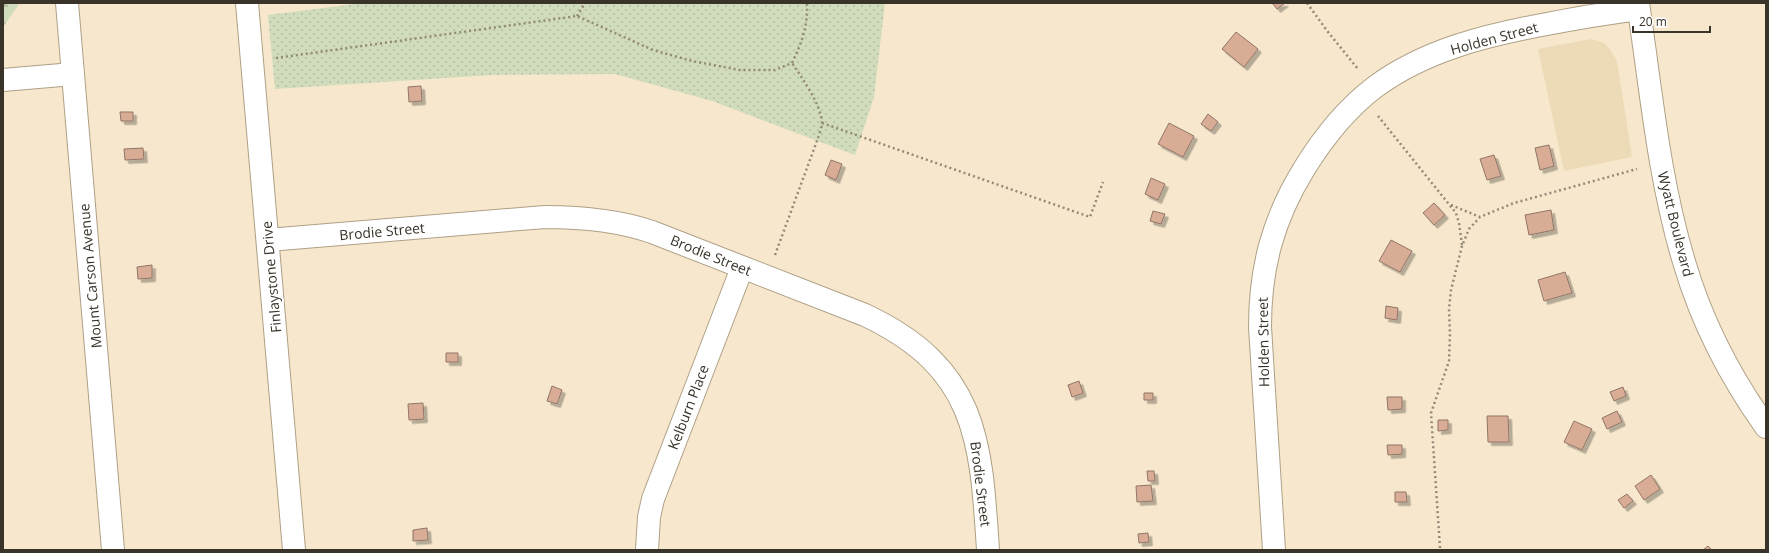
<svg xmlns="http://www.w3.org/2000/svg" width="1769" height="553" font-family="'Open Sans',sans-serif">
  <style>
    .built { fill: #eddbb8 }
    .green { fill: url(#green-dots) }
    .forest { fill: url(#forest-firs) }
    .building { fill: #d9ad95; stroke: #907567; filter: url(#shadow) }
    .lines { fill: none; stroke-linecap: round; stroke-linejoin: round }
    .minor-casing { stroke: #aea086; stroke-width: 24 }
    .major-casing { stroke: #aea086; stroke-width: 24 }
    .path { stroke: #938977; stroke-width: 2.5; stroke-dasharray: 2 3; stroke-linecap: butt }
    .minor { stroke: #fff; stroke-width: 22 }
    .major { stroke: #fff; stroke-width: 22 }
    .labels { text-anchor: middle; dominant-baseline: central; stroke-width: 4; stroke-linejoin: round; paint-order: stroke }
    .street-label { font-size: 14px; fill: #393329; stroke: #fff }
  </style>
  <defs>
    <pattern id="green-dots" width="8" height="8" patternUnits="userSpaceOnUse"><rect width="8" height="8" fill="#d1dcbd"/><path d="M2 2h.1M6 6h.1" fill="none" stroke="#b4bda2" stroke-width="1.8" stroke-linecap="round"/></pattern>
    <pattern id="forest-firs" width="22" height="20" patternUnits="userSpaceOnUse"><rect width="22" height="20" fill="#d1dcbd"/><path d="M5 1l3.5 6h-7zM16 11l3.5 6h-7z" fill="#b4bda2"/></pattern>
    <filter id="shadow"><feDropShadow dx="3.5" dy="3.5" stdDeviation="0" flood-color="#0004"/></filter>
  </defs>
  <rect width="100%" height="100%" fill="#f7e8cd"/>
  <path class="built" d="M1591,39L1604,43L1609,48L1617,61L1632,157L1564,171L1538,49Z"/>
  <path class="green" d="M363,3H885L874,97L855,155L712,101L615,74L492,75L275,89L268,15Z"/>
  <path class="forest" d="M3,3H20L3,27Z"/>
  <path class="building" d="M1272,3H1285L1277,9Z
    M1236,32L1258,49L1244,67L1222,49Z
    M421,86L422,101L409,102L408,87Z
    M120,112H133V121H121Z
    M1208,114L1218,122L1211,131L1201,124Z
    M1169,123L1194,136L1183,157L1158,144Z
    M1549,145L1554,166L1540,170L1535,148Z
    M143,148L144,159L125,160L124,149Z
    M1494,155L1501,176L1487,180L1480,159Z
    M831,160L842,164L836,180L825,175Z
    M1151,178L1165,184L1158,200L1145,194Z
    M1434,203L1445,215L1434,225L1423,213Z
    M1551,210L1554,230L1529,235L1525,215Z
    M1153,211L1165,214L1161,224L1150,221Z
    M1391,240L1412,251L1400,272L1379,261Z
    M152,265V278L138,279L137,267Z
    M1565,272L1572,293L1544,301L1538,280Z
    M1386,306L1398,308L1397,320L1385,318Z
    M446,353H458V362H446Z
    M1079,381L1083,393L1072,397L1068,385Z
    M552,386L562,390L557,404L547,401Z
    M1623,387L1626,396L1614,401L1610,392Z
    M1144,393H1153V400H1144Z
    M1387,397H1402V409L1388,410Z
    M423,403L424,419L409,420L408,404Z
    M1617,411L1622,422L1607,429L1602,418Z
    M1487,416H1508L1509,442H1488Z
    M1438,420H1448V430L1438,431Z
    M1574,421L1592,429L1582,450L1564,442Z
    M1387,445H1402V454L1388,455Z
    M1147,471H1154L1155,481H1148Z
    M1651,475L1660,489L1644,500L1635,486Z
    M1151,485L1153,501L1137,502L1136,486Z
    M1395,492H1406L1407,502H1395Z
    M1627,494L1633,501L1624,508L1618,500Z
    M427,528L428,540L413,541V530Z
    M1148,533L1149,542L1139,543L1138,534Z
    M1708,546L1712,550H1703Z"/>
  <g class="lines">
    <defs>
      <path id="minor" d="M247,3L294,550
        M1638,3C1651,90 1659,181 1685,265C1702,322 1731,378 1766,427
        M3,80L73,74
        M268,240L545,217C582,217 617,220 652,232L865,315C977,368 981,439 988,550
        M647,550L649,517L653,499L742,268
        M1274,550L1260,327C1260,268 1273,219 1304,169C1323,138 1346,109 1375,87C1425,50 1487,35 1547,24C1577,18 1608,13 1639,9"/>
      <path id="major" d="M67,3L113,550"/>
    </defs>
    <use href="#minor" class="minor-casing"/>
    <use href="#major" class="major-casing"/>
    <path class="path" d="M1307,3L1328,32L1358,69
      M577,16L585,3
      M276,58L577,16L653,50L692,61L740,70H775L792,63C802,42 808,26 807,3
      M1378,116L1456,213L1459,223L1462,245
      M822,123L1090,217L1103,182
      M1451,205L1480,217
      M775,255L818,138C819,134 822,127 822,123C821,104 802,78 792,63
      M1440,548L1431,413L1449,361L1450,334L1449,309L1451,290L1462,246L1469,229L1480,217L1514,203L1637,169"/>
    <use href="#minor" class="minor"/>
    <use href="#major" class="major"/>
  </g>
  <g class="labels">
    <g class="street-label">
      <text transform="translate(1494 38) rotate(-15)">Holden Street</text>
      <text transform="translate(1676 224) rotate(76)">Wyatt Boulevard</text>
      <text transform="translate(382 231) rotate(-5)">Brodie Street</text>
      <text transform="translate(711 255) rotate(22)">Brodie Street</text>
      <text transform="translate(90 276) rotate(-95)">Mount Carson Avenue</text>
      <text transform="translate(271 277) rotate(-95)">Finlaystone Drive</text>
      <text transform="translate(1263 342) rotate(-91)">Holden Street</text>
      <text transform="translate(688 407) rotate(-69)">Kelburn Place</text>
      <text transform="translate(981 484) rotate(83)">Brodie Street</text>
    </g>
  </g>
  <rect width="1769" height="553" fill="none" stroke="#393329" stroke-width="8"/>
  <path d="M1633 26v6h77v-6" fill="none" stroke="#393329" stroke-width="2"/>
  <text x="1639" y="26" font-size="12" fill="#393329" stroke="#ffffff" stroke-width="3" paint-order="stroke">20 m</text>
</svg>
